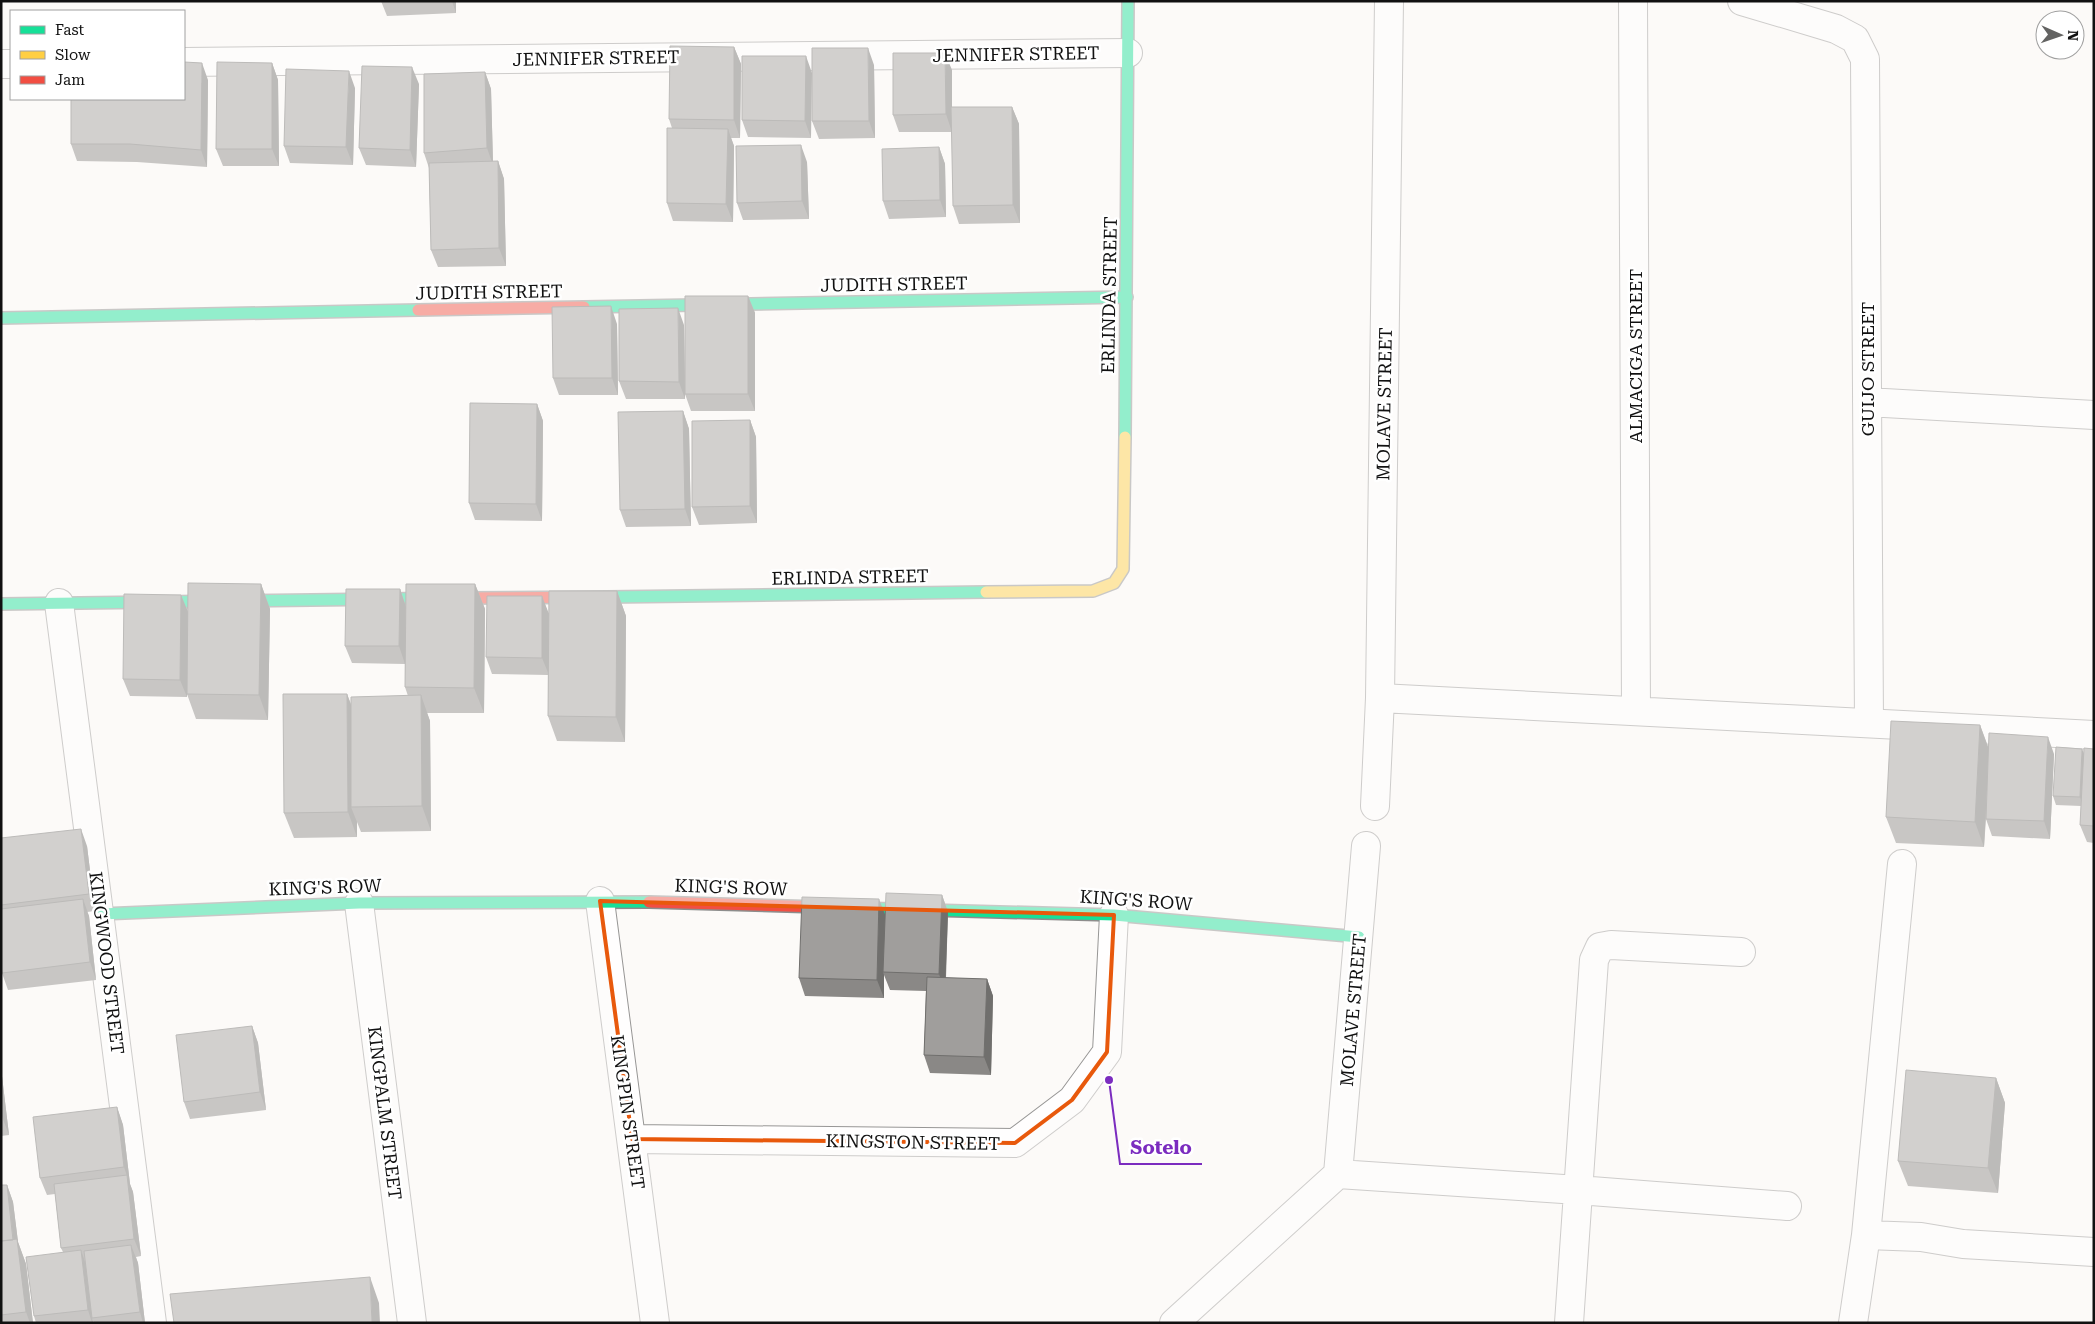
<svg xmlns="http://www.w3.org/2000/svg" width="2095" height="1324" font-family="'Roboto Serif',serif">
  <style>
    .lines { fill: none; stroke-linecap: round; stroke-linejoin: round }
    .street-casing { stroke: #979695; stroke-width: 30 }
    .fast-casing { stroke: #8d8d8c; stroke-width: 14 }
    .slow-casing { stroke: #8d8d8c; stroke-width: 14 }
    .jam-casing { stroke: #8d8d8c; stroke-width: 14 }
    .street { stroke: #fffefe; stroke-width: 28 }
    .fast { stroke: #16e098; stroke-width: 11 }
    .slow { stroke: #ffcf43; stroke-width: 11 }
    .jam { stroke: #f24e42; stroke-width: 11 }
    .wall { fill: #8a8886 }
    .shaded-wall { fill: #706f6d }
    .building { fill: #a09e9c; stroke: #706f6d }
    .marked { fill: none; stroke: #e8590c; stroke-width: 4; stroke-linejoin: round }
    .labels { text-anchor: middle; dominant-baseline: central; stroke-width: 5; stroke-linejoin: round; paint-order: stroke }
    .street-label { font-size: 18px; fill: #111; stroke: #fff }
    .leader { fill: none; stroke: #7b2cbf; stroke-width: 2 }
    .callout-dot { fill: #7b2cbf; stroke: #fff; stroke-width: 2 }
    .callout-label { font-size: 19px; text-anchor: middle; font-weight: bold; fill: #7b2cbf; stroke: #fff; stroke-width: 5; stroke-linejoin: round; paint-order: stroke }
  </style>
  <rect width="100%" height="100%" fill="#fcfaf8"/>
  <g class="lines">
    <defs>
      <path id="street" d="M1633,1L1636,711
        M1742,1L1836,29L1855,39L1865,59L1869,722
        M184,62L1128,53
        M1,64H11
        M1867,402L2094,415
        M59,603L152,1323
        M1380,698L2094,735
        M1375,806L1380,698L1389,1
        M600,901L655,1323
        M359,903L412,1323
        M632,1139L1015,1143L1072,1100L1107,1052L1114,915
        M1338,1174L1366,846
        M1866,1235L1921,1237L1963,1244L2094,1252
        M1174,1323L1338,1174L1578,1190L1787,1206
        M1569,1323L1594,960L1600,947L1611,945L1741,952
        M1853,1323L1866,1235L1902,864"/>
      <path id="fast" d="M584,307L1127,297
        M1,318L418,310
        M1125,437L1128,1
        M608,597L986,592
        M1,604L465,598
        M820,907L1114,915L1359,937
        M101,914L359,903L649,902"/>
      <path id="slow" d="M986,592L1093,591L1114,583L1123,569L1125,437"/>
      <path id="jam" d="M418,310L584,307
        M465,598L608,597
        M649,902L820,907"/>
    </defs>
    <use href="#street" class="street-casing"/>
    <use href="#fast" class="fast-casing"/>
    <use href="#slow" class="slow-casing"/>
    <use href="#jam" class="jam-casing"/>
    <use href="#street" class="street"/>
    <use href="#fast" class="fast"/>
    <use href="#slow" class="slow"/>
    <use href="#jam" class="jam"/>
  </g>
  <path class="wall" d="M381,1H456V13L387,16Z
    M734,47L741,64L740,138H731L734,146L733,222L673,221L667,203L672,128L669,119Z
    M806,56L811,138L748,137L742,120Z
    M272,63L278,80L279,166H223L216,149Z
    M874,65L875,138L819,139L812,121Z
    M952,70V107H1012L1019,124L1020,223L959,224L953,206L952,132H899L893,115Z
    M485,72L491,89L493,162L498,161L504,179L506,266L438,267L431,250L429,168L424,153Z
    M208,80L207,167L137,162L77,161L71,144Z
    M419,84L416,167L366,165L359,148Z
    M355,88L353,165L290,163L284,146Z
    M939,147L945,164L946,217L889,219L883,201Z
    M807,162L809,219L743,220L737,203Z
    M748,296L755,313V411H691L685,394V399H626L619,381L684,325L685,376Z
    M617,324L618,395H559L553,378Z
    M537,404L543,421L542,521L475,520L469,503Z
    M683,411L689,429L691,526L626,527L620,510Z
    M750,420L756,437L757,523L699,525L692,507Z
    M261,584L270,609L268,720L196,719L187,694V697L130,696L123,679L181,595L188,612Z
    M475,584L485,609L484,713H427L430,721L431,831L361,832L357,822V837L294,838L284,813L347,694L351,704L408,696L405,687V664L352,663L345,646L400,589L406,606Z
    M617,591L626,616L625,742L557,741L548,716V675L492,674L486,657L542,596L548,613Z
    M1980,725L1989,749L2054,754L2050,839L1992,836L1986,819L1984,847L1896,843L1886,817Z
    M2094,749V843L2087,842L2080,825L2081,806L2056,805L2053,796L2084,753Z
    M1,838L87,846L95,911L87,912L89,916L96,980L8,990L2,973L1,966Z
    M942,895L948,912L946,978L987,979L993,996L991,1075L930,1073L924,1055L926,991L890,990L884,975V998L805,996L799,978L885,916Z
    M252,1026L258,1043L266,1110L190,1119L184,1102Z
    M1,1068L9,1135L1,1136Z
    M1996,1078L2005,1103L1998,1193L1908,1186L1898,1161Z
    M117,1107L123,1125L130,1184L133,1192L141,1256L136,1257L138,1263L145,1323H94L93,1321V1323H36L34,1316L63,1252L61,1248L55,1194L47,1195L40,1178Z
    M1,1185H7L13,1202L18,1242L26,1264L33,1323H1Z"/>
  <path class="shaded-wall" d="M452,1H456V13Z
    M734,47L741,64L740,138L734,120Z
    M868,48L874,65L875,138L869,121Z
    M945,53L952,70V132L946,114Z
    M806,56L812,73L811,138L805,121Z
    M202,63L208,80L207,167L201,150Z
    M272,63L278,80L279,166L272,149Z
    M412,67L419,84L416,167L410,150Z
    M349,71L355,88L353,165L346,147Z
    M485,72L491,89L493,165L487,148Z
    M1012,107L1019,124L1020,223L1013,205Z
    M728,129L734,146L733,222L726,204Z
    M801,145L807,162L809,219L802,201Z
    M939,147L945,164L946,217L940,200Z
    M498,161L504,179L506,266L499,248Z
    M748,296L755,313V411L748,394Z
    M611,306L617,324L618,395L612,378Z
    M678,308L684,325L685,399L679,382Z
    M537,404L543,421L542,521L536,504Z
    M683,411L689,429L691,526L685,509Z
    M750,420L756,437L757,523L750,506Z
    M261,584L270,609L268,720L259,695Z
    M475,584L485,609L484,713L474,688Z
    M400,589L406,607L405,664L399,646Z
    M617,591L626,616L625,742L616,717Z
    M181,595L188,612L187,697L180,680Z
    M542,596L549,614V675L542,658Z
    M347,694L356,719L351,807L357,822V837L348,812Z
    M421,695L430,721L431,831L422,806Z
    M1980,725L1989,750L1984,847L1975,822Z
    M2048,737L2054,754L2050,839L2044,821Z
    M2082,749L2086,758L2083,806L2080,797Z
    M81,829L87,846L95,911L89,894Z
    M942,895L948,912L945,992L939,974Z
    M83,899L89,916L96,980L90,962Z
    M879,899L886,917L883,972L884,975V998L877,980Z
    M987,979L993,996L991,1075L984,1057Z
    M252,1026L258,1043L266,1110L260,1092Z
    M1,1068L9,1135L1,1114Z
    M1996,1078L2005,1103L1998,1193L1988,1168Z
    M117,1107L123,1125L130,1184L133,1192L141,1256L134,1239L127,1176L124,1167Z
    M7,1185L13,1202L18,1242L26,1264L33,1323H30L26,1312L14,1244Z
    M131,1245L138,1263L145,1323H143L140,1312Z
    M81,1250L87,1268L92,1318L93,1323H92L88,1310Z
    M370,1277L379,1303L380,1323H372Z"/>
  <path class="building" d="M670,46L734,47V120L669,119Z
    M812,48H868L869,121H812Z
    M893,53H945L946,114L893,115Z
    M742,56H806L805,121L742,120Z
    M184,62L202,63L201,150L130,144H71V99H184Z
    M217,62L272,63V149H216Z
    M362,66L412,67L410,150L359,148Z
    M286,69L349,71L346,147L284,146Z
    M485,72L487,148L424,153V74Z
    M951,107H1012L1013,205L953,206Z
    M667,128L728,129L726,204L667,203Z
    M801,145L802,201L737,203L736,146Z
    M939,147L940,200L883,201L882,149Z
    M498,161L499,248L431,250L429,163Z
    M685,296H748V394H685Z
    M611,306L612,378H553L552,307Z
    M678,308L679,382L619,381V309Z
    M470,403L537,404L536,504L469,503Z
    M683,411L685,509L620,510L618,412Z
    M750,420V506L692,507V421Z
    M188,583L261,584L259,695L187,694Z
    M406,584H475L474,688L405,687Z
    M346,589H400L399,646H345Z
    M549,591H617L616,717L548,716Z
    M124,594L181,595L180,680L123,679Z
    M487,596H542V658L486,657Z
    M283,694H347L348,812L284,813Z
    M421,695L422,806L351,807V697Z
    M1891,721L1980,725L1975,822L1886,817Z
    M1989,733L2048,737L2044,821L1986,819Z
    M2056,747L2082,749L2080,797L2053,796Z
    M2084,748L2094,749V826L2080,825Z
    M81,829L89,894L1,905V838Z
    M886,893L942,895L939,974L883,972Z
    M802,897L879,899L877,980L799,978Z
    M83,899L90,962L2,973L1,966V909Z
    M927,977L987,979L984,1057L924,1055Z
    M252,1026L260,1092L184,1102L176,1035Z
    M1906,1070L1996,1078L1988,1168L1898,1161Z
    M117,1107L124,1167L40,1178L33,1117Z
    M127,1175L134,1239L61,1248L54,1184Z
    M1,1185H7L13,1240L1,1241Z
    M17,1239L26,1312L1,1315V1241Z
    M131,1245L140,1312L92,1318L84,1251Z
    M81,1250L88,1310L34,1316L26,1257Z
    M370,1277L372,1323H174L170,1294Z"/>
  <path d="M0 0H2095V1324H0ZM600,901L1114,915L1107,1052L1072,1100L1015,1143L632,1139Z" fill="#fcfaf8" fill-opacity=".55" fill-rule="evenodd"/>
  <path class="marked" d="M600,901L1114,915L1107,1052L1072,1100L1015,1143L632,1139Z"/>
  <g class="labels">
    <g class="street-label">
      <text transform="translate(1016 54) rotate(-1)">JENNIFER STREET</text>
      <text transform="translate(596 58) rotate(-1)">JENNIFER STREET</text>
      <text transform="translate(894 284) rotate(-1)">JUDITH STREET</text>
      <text transform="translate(489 292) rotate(-1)">JUDITH STREET</text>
      <text transform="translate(1109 295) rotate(-89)">ERLINDA STREET</text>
      <text transform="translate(1635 356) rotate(-90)">ALMACIGA STREET</text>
      <text transform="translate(1867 369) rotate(-90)">GUIJO STREET</text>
      <text transform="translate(1384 404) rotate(-89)">MOLAVE STREET</text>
      <text transform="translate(850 577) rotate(-1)">ERLINDA STREET</text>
      <text transform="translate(325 887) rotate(-2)">KING'S ROW</text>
      <text transform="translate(731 887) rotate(2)">KING'S ROW</text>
      <text transform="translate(1136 900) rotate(4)">KING'S ROW</text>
      <text transform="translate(107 963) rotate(83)">KINGWOOD STREET</text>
      <text transform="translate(1353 1010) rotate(-85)">MOLAVE STREET</text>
      <text transform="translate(628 1112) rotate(82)">KINGPIN STREET</text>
      <text transform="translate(385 1113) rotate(83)">KINGPALM STREET</text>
      <text transform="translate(913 1142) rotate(1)">KINGSTON STREET</text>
    </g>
  </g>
  <path class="leader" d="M1109 1080L1120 1164H1202"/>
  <circle class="callout-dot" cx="1109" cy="1080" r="5"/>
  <g class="callout-label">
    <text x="1161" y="1154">Sotelo</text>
  </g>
  <rect width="2095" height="1324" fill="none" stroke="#111111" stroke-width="5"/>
  <rect x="10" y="10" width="175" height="90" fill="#ffffff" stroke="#a0a0a0"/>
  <rect x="20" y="26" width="25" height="8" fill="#16e098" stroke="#a0a0a0"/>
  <text x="55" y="35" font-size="15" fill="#111111">Fast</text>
  <rect x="20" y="51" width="25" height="8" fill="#ffcf43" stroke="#a0a0a0"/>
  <text x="55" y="60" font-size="15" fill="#111111">Slow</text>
  <rect x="20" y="76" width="25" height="8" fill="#f24e42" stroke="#a0a0a0"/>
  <text x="55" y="85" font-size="15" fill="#111111">Jam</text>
  <g transform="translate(2060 35) rotate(92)"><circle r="24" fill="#ffffff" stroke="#a0a0a0"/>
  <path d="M0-4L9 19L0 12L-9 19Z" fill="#636362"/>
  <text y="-8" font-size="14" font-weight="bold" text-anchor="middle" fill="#111111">N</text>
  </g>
</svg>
